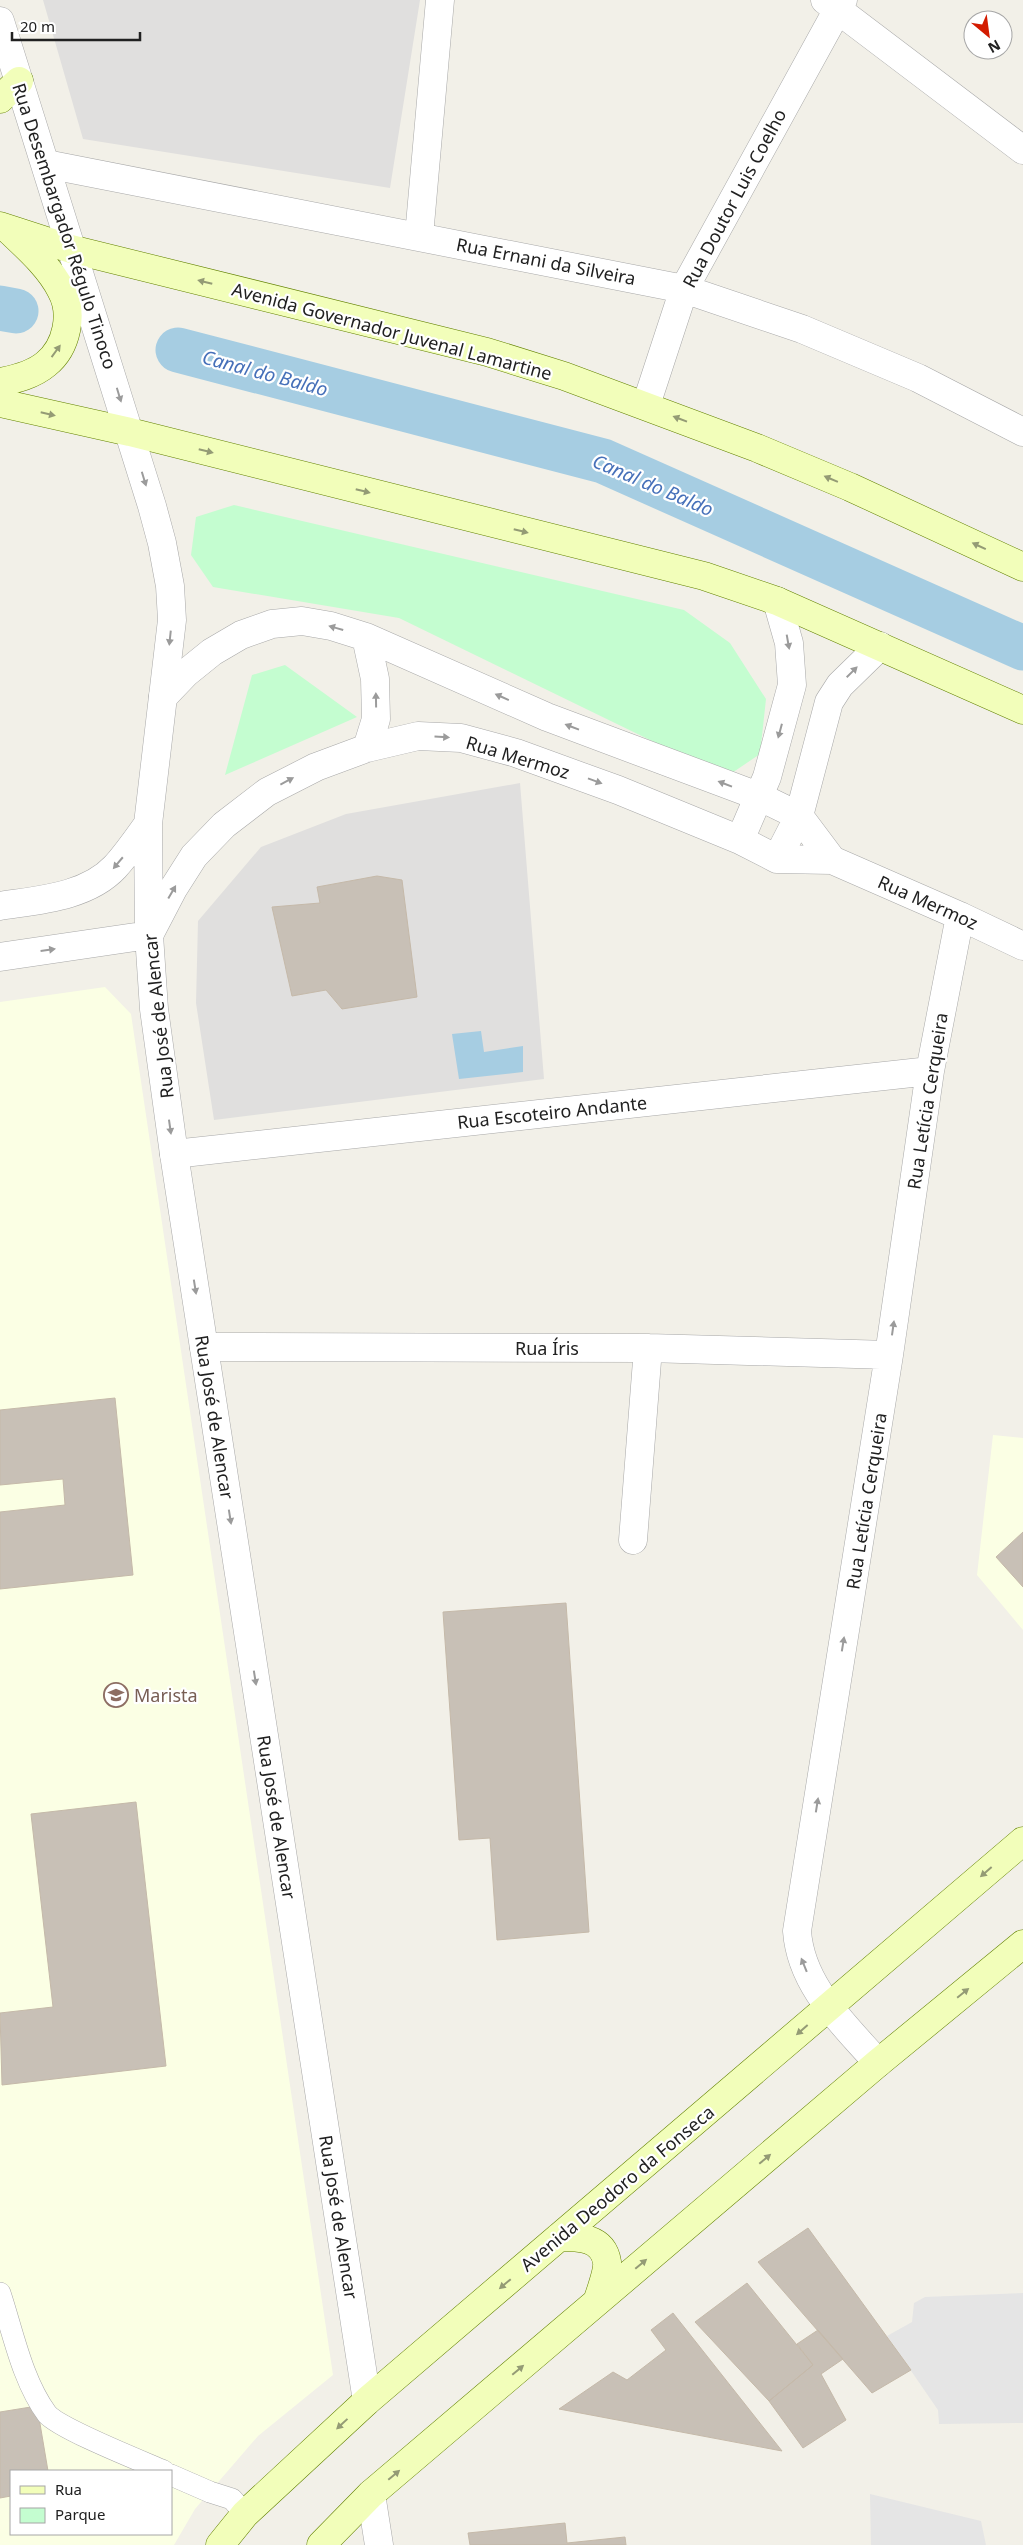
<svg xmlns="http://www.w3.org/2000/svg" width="1023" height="2545" font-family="'Noto Sans',sans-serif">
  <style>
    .residential { fill: #e0dfde }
    .education { fill: #fbffe4; fill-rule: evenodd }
    .park { fill: #c4fdd0 }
    .parking { fill: #e5e5e5 }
    .water { fill: #a6cde2 }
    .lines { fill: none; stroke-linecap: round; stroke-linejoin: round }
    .canal { stroke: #a6cde2; stroke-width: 45 }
    .building { fill: #c8c0b6; stroke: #c5b9a9 }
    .service-casing { stroke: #a8a8a8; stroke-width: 22 }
    .minor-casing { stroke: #a8a8a8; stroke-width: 29 }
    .tertiary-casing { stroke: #a8a8a8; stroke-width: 29 }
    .secondary-casing { stroke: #628100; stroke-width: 29 }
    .service { stroke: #fff; stroke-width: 21 }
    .minor { stroke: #fff; stroke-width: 28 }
    .tertiary { stroke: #fff; stroke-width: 28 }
    .secondary { stroke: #f2feba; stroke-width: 28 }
    .oneway { fill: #949b75 }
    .oneway2 { fill: #9b9b9b }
    .labels { text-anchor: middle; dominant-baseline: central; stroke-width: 4.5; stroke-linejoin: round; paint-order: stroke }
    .street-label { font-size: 18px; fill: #212121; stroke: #fff }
    .education-label { font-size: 18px; fill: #785e54; stroke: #fff; text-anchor: start }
    .water-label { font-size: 19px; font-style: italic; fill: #4670b9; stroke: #fff }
  </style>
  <rect width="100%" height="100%" fill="#f2f0e8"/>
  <path class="residential" d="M43,0H420L390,188L83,139Z
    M520,783L544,1079L214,1120L196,1003L198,921L261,847L346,814Z"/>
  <path class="education" d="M105,987L131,1014L333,2375L258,2436L195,2509L174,2545H0V1002ZM11,2471H171V2534H11Z
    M993,1435L1023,1438V1630L977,1575Z"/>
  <path class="park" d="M234,505L684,610L730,643L766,699L760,754L726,777L399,618L213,587L191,555L196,517Z
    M285,665L357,717L225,775L252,675Z"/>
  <path class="parking" d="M1023,2293V2423L939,2424L938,2410L887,2336L912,2322L914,2303L925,2297Z
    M870,2494L981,2521L986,2545H871Z"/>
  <path class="water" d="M481,1031L484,1052L523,1046V1072L459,1079L452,1034Z"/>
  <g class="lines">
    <path class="canal" d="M0,308L16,311
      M178,350L603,461L1023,648"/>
  </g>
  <path class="building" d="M377,876L402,880L417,997L342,1009L326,990L292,996L272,907L320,903L317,887Z
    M115,1398L133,1575L0,1589V1512L65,1505L63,1479L0,1485V1410Z
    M1023,1532V1587L996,1557Z
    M566,1603L589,1932L497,1940L490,1838L459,1840L443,1612Z
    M136,1802L166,2066L2,2085L0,2013L53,2007L31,1814Z
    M808,2228L911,2370L872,2393L758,2262Z
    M747,2283L813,2365L769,2401L695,2322Z
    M673,2313L782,2451L559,2409L613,2372L627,2380L666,2350L651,2330Z
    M818,2330L843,2359L821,2374L846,2420L803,2448L769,2401L813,2365L797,2344Z
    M37,2406L48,2471H11V2496L0,2498V2412Z
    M565,2523L567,2543L625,2537L626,2545H470L468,2533Z"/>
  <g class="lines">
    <defs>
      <path id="service" d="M0,2293C13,2332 22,2380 47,2414C60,2429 141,2461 164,2471
        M171,2475L210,2492L232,2499L245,2514"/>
      <path id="minor" d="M825,0L1023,150
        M46,164L684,289L802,329L918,378L1023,432
        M419,236L440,0
        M646,405L684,289L843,0
        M366,637L375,679L376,719L367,748
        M163,697L186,673L212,652L241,635L272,624L302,621L331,626L366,637L547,717L758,796L799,816L832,860
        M740,840L767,777L792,685L789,643L777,601
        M777,859L799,816L829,702L840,685L880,646
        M149,935L173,889L194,856L224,825L267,792L316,767L367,748L418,736L461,738L516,753L618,790L740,840L777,859L832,860L960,916L1023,946
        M174,1154L930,1071
        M204,1347L648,1348L889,1355
        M633,1540L648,1348
        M878,2063C843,2023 801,1986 797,1931L889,1355L930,1071L960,916
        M371,2494L379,2545"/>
      <path id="tertiary" d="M0,21L152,506L162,543L170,586L172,620L148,824L149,935L154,1009L174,1154L367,2401
        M0,906C38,900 87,897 115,867C127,854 137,839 148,824
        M0,957L149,935"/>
      <path id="secondary" d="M0,99L19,81
        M0,226L71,249L487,352L564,376L757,448L850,487L1023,567
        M0,382C16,379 33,375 46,364C67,347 74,313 61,290C50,268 29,249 11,232
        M0,403L130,432L704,576L777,601L1023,710
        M559,2237C579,2237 603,2237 607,2262C608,2271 600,2293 597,2302
        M220,2545L245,2514L367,2401L1023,1841
        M321,2545L371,2494L878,2063L1023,1944"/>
    </defs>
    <use href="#service" class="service-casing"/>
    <use href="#minor" class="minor-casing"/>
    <use href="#tertiary" class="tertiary-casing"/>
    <use href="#secondary" class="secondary-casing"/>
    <use href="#service" class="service"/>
    <use href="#minor" class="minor"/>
    <use href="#tertiary" class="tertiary"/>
    <use href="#secondary" class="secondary"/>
  </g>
  <defs><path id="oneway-solid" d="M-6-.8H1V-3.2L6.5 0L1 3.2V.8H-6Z" transform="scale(1.25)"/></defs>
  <g class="oneway">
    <use href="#oneway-solid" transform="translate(205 282) rotate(-166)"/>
    <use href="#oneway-solid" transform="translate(56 351) rotate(-54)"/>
    <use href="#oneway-solid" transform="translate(48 414) rotate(13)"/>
    <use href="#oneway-solid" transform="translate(680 419) rotate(-159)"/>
    <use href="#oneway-solid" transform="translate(206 451) rotate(14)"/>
    <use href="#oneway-solid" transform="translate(831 479) rotate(-157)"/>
    <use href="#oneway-solid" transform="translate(363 491) rotate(14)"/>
    <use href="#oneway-solid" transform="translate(521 531) rotate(14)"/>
    <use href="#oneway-solid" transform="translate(979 546) rotate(-155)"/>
    <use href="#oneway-solid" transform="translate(986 1872) rotate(139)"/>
    <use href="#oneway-solid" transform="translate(963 1993) rotate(-39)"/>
    <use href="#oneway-solid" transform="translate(802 2030) rotate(139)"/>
    <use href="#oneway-solid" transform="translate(765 2159) rotate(-40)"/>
    <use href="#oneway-solid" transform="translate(641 2264) rotate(-40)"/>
    <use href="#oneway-solid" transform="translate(505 2284) rotate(140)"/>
    <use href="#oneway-solid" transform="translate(518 2370) rotate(-40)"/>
    <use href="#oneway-solid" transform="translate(342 2424) rotate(137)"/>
    <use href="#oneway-solid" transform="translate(394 2475) rotate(-40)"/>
  </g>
  <g class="oneway2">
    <use href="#oneway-solid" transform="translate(119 395) rotate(73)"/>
    <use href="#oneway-solid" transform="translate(144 479) rotate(73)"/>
    <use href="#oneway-solid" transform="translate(336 628) rotate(-164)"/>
    <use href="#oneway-solid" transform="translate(170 638) rotate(96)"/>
    <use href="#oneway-solid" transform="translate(788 642) rotate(80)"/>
    <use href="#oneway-solid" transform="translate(852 672) rotate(-45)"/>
    <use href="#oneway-solid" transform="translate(502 697) rotate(-156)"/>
    <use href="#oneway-solid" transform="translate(376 700) rotate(-91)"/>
    <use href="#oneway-solid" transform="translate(572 727) rotate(-159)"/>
    <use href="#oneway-solid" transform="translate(780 731) rotate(105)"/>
    <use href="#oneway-solid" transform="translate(442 737) rotate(3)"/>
    <use href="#oneway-solid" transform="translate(287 781) rotate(-28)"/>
    <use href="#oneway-solid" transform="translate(595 781) rotate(20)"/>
    <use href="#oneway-solid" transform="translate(725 784) rotate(-159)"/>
    <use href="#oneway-solid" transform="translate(118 863) rotate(130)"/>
    <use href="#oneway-solid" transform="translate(172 892) rotate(-60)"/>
    <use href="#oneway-solid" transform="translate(48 950) rotate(-8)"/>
    <use href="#oneway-solid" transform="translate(170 1127) rotate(82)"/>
    <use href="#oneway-solid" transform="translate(195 1287) rotate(81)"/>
    <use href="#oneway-solid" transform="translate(893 1328) rotate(-82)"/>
    <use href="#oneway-solid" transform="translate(230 1517) rotate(81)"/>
    <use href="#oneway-solid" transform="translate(843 1644) rotate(-81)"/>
    <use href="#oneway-solid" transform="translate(255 1678) rotate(81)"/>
    <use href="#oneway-solid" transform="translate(817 1805) rotate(-81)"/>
    <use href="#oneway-solid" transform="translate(804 1965) rotate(-112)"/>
  </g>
  <defs>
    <symbol id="school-ring" viewBox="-11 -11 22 22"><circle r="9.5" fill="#fff" stroke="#8d6e63" stroke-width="1.5"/><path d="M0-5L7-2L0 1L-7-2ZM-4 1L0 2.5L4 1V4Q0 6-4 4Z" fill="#8d6e63"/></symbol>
  </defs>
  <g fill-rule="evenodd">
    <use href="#school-ring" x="102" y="1681" width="28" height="28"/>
  </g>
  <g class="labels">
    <g class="street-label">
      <text transform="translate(734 198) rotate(-62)">Rua Doutor Luis Coelho</text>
      <text transform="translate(65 226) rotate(72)">Rua Desembargador Régulo Tinoco</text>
      <text transform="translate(546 261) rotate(11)">Rua Ernani da Silveira</text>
      <text transform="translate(392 331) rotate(15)">Avenida Governador Juvenal Lamartine</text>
      <text transform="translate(518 757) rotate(17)">Rua Mermoz</text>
      <text transform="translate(928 902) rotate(24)">Rua Mermoz</text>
      <text transform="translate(158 1016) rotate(-96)">Rua José de Alencar</text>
      <text transform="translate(927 1101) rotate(-81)">Rua Letícia Cerqueira</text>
      <text transform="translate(552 1112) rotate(-6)">Rua Escoteiro Andante</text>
      <text x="547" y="1348">Rua Íris</text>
      <text transform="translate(215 1417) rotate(81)">Rua José de Alencar</text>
      <text transform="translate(866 1501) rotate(-81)">Rua Letícia Cerqueira</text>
      <text transform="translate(277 1817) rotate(81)">Rua José de Alencar</text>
      <text transform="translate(617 2188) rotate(-40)">Avenida Deodoro da Fonseca</text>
      <text transform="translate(339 2217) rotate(81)">Rua José de Alencar</text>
    </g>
    <g class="education-label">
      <text x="134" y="1695">Marista</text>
    </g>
    <g class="water-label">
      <text transform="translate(265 373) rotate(15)">Canal do Baldo</text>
      <text transform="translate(653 485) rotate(23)">Canal do Baldo</text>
    </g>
  </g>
  <rect x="10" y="2470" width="162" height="65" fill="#ffffff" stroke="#a6a6a6"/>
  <rect x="20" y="2486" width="25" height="8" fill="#f2feba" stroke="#a6a6a6"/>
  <text x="55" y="2495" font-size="15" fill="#212121">Rua</text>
  <rect x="20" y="2508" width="25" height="15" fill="#c4fdd0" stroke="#a6a6a6"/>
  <text x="55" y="2520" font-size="15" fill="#212121">Parque</text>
  <g transform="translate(988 35) rotate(151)"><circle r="24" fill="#ffffff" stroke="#a6a6a6"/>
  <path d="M0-4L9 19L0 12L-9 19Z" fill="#d31b00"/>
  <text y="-8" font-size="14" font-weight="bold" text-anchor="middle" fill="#212121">N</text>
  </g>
  <path d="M12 32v8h128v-8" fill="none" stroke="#212121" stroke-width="2.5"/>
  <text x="20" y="32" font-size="15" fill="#212121" stroke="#ffffff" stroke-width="4" paint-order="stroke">20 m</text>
</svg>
